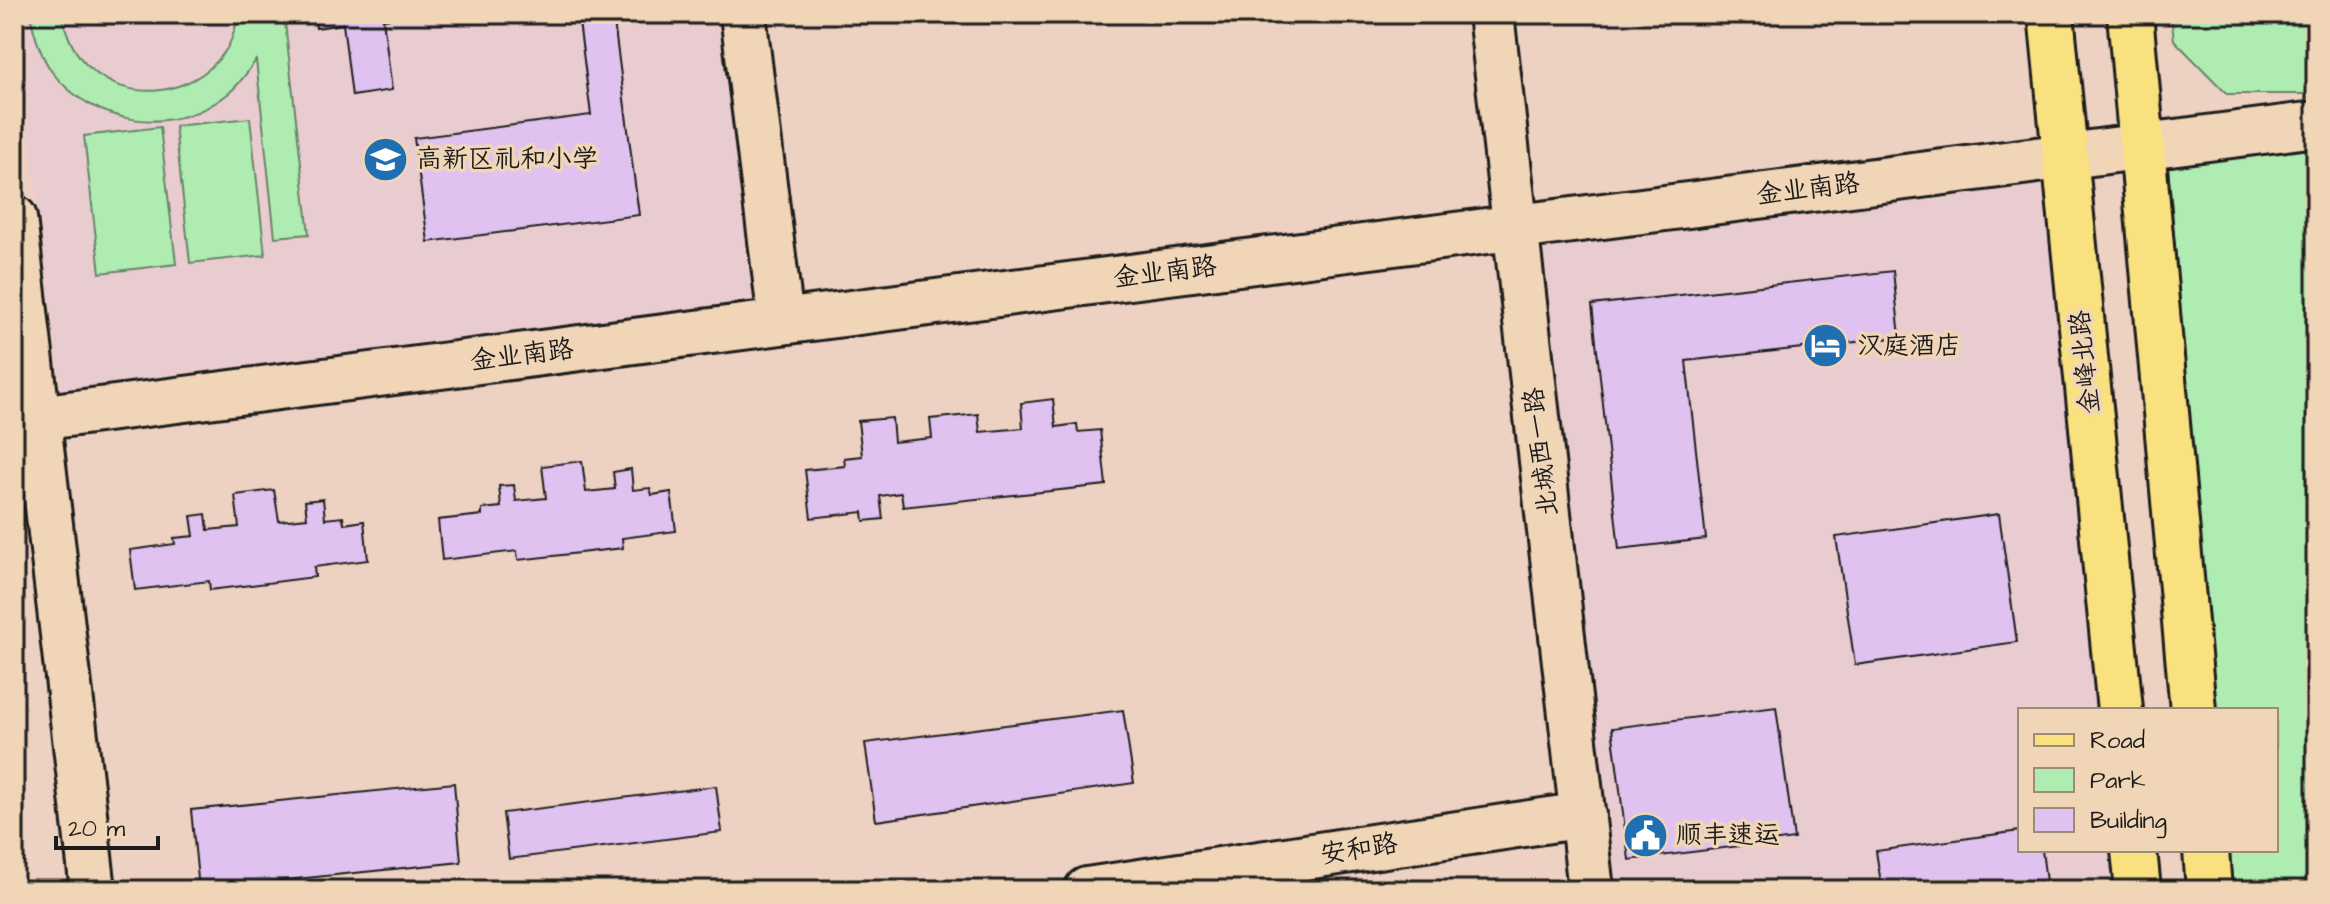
<svg xmlns="http://www.w3.org/2000/svg" width="2330" height="904" font-family="'Architects Daughter','LXGW WenKai TC',sans-serif">
  <style>
    .built { fill: #e9ccd0 }
    .green { fill: #afecb2; stroke: #668467; stroke-width: 2 }
    .building { fill: #dfc2f0; stroke: #1c1c1c; stroke-width: 2 }
    .lines { fill: none; stroke-linecap: round; stroke-linejoin: round }
    .minor-casing { stroke: #1c1c1c; stroke-width: 50 }
    .major-casing { stroke: #1c1c1c; stroke-width: 50 }
    .minor { stroke: #f0d5b7; stroke-width: 44 }
    .major { stroke: #fae180; stroke-width: 44 }
    .labels { text-anchor: middle; dominant-baseline: central; stroke-width: 7; stroke-linejoin: round; paint-order: stroke }
    .poi-label { font-size: 26px; fill: #1c1c1c; stroke: #f0d5b7; text-anchor: start }
    .street-label { font-size: 26px; fill: #1c1c1c; stroke: #f0d5b7 }
  </style>
  <rect width="100%" height="100%" fill="#edd1c2"/>
  <filter id="ink" filterUnits="userSpaceOnUse"><feTurbulence type="fractalNoise" baseFrequency=".0125" numOctaves="2"/><feDisplacementMap in="SourceGraphic" scale="16" xChannelSelector="R" yChannelSelector="G"/><feConvolveMatrix kernelMatrix="1 2 1 2 8 2 1 2 1" color-interpolation-filters="sRGB"/></filter>
  <g filter="url(#ink)">
    <path class="built" d="M14,14H719L755,305L61,390Z
      M2047,174L2101,710H2020V850H2115L2119,890H1614L1543,245Z"/>
    <path class="green" d="M30,14H62C66,35 74,54 90,68C128,104 192,96 223,54C232,43 235,28 239,14H284L309,234L275,237L256,60C248,71 240,84 229,93C175,138 94,126 52,72C40,55 34,34 30,14Z
      M2171,14H2305L2313,94H2227L2174,40Z
      M250,118L265,255L190,263L175,126Z
      M160,127L176,264L100,273L84,136Z
      M2316,147V890H2231L2228,850H2276V710H2216L2168,167Z"/>
    <path class="building" d="M314,14H424L383,19L392,90L352,96L343,24L316,28Z
      M578,14H613L639,215L428,242L414,138L591,115Z
      M1893,271L1900,337L1686,361L1706,539L1619,549L1592,305Z
      M1053,399L1056,427L1077,424L1078,432L1100,430L1106,485L903,507L901,493L880,496L883,519L864,521L863,512L811,518L805,470L845,466L844,458L862,456L858,421L892,418L894,442L932,438L930,419L978,414L980,432L1023,428L1021,403Z
      M582,461L586,492L615,489L613,472L631,469L633,490L650,488L652,495L671,492L676,531L622,538L623,548L518,560L517,551L442,560L438,520L482,515V509L501,507L499,486L514,485L516,501L546,498L542,466Z
      M274,490L279,521L307,518L305,501L323,499L325,519L343,517L344,524L364,521L368,560L314,567L315,577L210,590L209,581L135,590L130,550L175,544L174,538L194,536L191,516L206,514L208,530L239,527L235,495Z
      M1999,514L2017,642L1855,665L1836,537Z
      M1776,707L1794,839L1629,860L1612,728Z
      M1123,710L1134,783L876,821L865,743Z
      M454,783L461,862L199,889L191,810Z
      M716,786L722,832L509,859L503,813Z
      M2020,831V850H2042L2047,890H1882L1876,851Z"/>
    <g class="lines">
      <defs>
        <path id="minor" d="M743,14L781,321
          M1491,14L1591,890
          M14,218L93,890
          M14,421L2316,124
          M1087,890L1583,815"/>
        <path id="major" d="M2051,14L2120,710
          M2130,14L2193,710
          M2134,850L2138,890
          M2206,850L2209,890"/>
      </defs>
      <use href="#minor" class="minor-casing"/>
      <use href="#major" class="major-casing"/>
      <use href="#minor" class="minor"/>
      <use href="#major" class="major"/>
    </g>
  </g>
  <defs>
    <symbol id="school-disc" viewBox="-11 -11 22 22"><circle r="9.5" fill="#1f6fb2" stroke="#f0d5b7"/><path d="M0-5L7-2L0 1L-7-2ZM-4 1L0 2.5L4 1V4Q0 6-4 4Z" fill="#fff"/></symbol>
    <symbol id="hotel-disc" viewBox="-11 -11 22 22"><circle r="9.5" fill="#1f6fb2" stroke="#f0d5b7"/><path d="M-6-4.5h1.5V1H6V5H4.5V3h-9V5H-6ZM-4 0a1.8 1.8 0 1 1 3.6 0ZM.5 0V-2.5h3Q6-2.5 6 0Z" fill="#fff"/></symbol>
    <symbol id="civic-disc" viewBox="-11 -11 22 22"><circle r="9.5" fill="#1f6fb2" stroke="#f0d5b7"/><path d="M-.6-6.5H3V-4.5H.6V-3L4-1V1h2V6H-6V1h2V-1L-.6-3ZM-1.2 2.5V6h2.4V2.5Z" fill="#fff"/></symbol>
  </defs>
  <g fill-rule="evenodd">
    <use href="#school-disc" x="360" y="134" width="51" height="51"/>
    <use href="#hotel-disc" x="1800" y="320" width="51" height="51"/>
    <use href="#civic-disc" x="1620" y="810" width="51" height="51"/>
  </g>
  <g class="labels">
    <g class="poi-label">
      <text x="416" y="159">高新区礼和小学</text>
      <text x="1857" y="346">汉庭酒店</text>
      <text x="1676" y="835">顺丰速运</text>
    </g>
    <g class="street-label">
      <text transform="translate(1808 189) rotate(-7)">金业南路</text>
      <text transform="translate(1165 272) rotate(-7)">金业南路</text>
      <text transform="translate(522 355) rotate(-7)">金业南路</text>
      <text transform="translate(2085 362) rotate(-96)">金峰北路</text>
      <text transform="translate(1541 452) rotate(-97)">北城西一路</text>
      <text transform="translate(1359 849) rotate(-9)">安和路</text>
    </g>
  </g>
  <rect width="2330" height="904" fill="none" stroke="#f0d5b7" stroke-width="48"/>
  <rect x="24" y="24" width="2282" height="856" fill="none" stroke="#1c1c1c" stroke-width="3" filter="url(#ink)"/>
  <rect x="2018" y="708" width="260" height="144" fill="#f0d5b7" stroke="#9b8b79" stroke-width="2"/>
  <rect x="2034" y="734" width="40" height="12" fill="#fae180" stroke="#9b8b79" stroke-width="2"/>
  <text x="2090" y="748" font-size="24" fill="#1c1c1c">Road</text>
  <rect x="2034" y="768" width="40" height="24" fill="#afecb2" stroke="#9b8b79" stroke-width="2"/>
  <text x="2090" y="788" font-size="24" fill="#1c1c1c">Park</text>
  <rect x="2034" y="808" width="40" height="24" fill="#dfc2f0" stroke="#9b8b79" stroke-width="2"/>
  <text x="2090" y="828" font-size="24" fill="#1c1c1c">Building</text>
  <path d="M56 836v12h102v-12" fill="none" stroke="#1c1c1c" stroke-width="4"/>
  <text x="68" y="836" font-size="24" fill="#1c1c1c" stroke="#f0d5b7" stroke-width="6" paint-order="stroke">20 m</text>
</svg>
